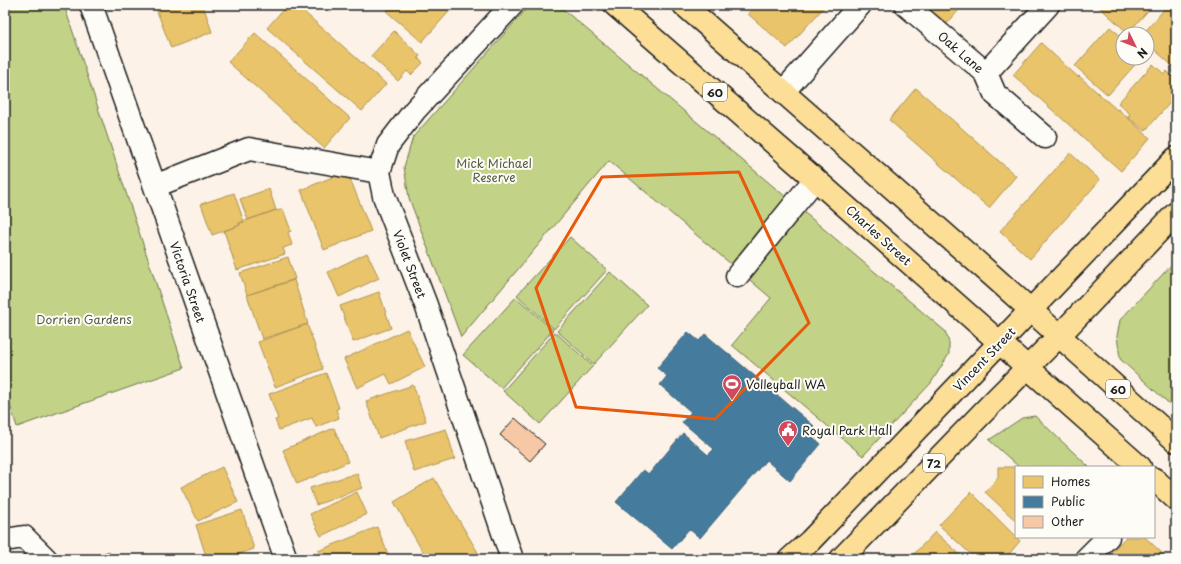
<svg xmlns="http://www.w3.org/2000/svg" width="1181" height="564" font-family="'Playpen Sans',sans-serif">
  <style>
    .green { fill: #c2d286; stroke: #6f7751 }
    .homes { fill: #e9c46a; stroke: #ac9253 }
    .public { fill: #457b9d; stroke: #395e76 }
    .building { fill: #f6c8a5; stroke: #1c1c1c }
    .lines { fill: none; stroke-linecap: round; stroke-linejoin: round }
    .minor-casing { stroke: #1c1c1c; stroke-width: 25 }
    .major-casing { stroke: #1c1c1c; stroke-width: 25 }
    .highway-casing { stroke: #1c1c1c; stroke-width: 25 }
    .minor { stroke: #fdfcf7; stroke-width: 22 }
    .major { stroke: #fcde96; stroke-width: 22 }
    .highway { stroke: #fcde96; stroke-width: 22 }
    .marked { fill: none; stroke: #e8590c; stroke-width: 3; stroke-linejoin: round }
    .labels { text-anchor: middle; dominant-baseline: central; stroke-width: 4; stroke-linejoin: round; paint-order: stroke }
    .shield { fill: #fdfcf7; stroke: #605f5e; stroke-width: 1 }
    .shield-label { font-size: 11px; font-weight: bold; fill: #1c1c1c }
    .street-label { font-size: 12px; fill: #1c1c1c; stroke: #fdfcf7 }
    .park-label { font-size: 12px; fill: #565c41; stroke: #fdfcf7 }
    .poi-label { font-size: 12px; fill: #1c1c1c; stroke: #fdfcf7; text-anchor: start }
  </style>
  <rect width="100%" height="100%" fill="#fcf2e7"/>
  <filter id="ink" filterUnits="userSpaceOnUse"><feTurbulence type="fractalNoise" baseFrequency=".025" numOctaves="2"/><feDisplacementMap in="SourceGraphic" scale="8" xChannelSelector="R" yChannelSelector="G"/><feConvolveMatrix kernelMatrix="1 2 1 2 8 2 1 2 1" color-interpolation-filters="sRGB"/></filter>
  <g filter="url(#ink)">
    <path class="green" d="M5,5H64L184,368L17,427L10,405L5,406Z
      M530,5H558L945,331L949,342V354L931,383L863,456L732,345L771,298L609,161L461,337L409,198L404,167L413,137Z
      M570,237L607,270L554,329L517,295Z
      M1176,260V410L1120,359L1117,336L1120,320Z
      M610,272L647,305L594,364L557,331Z
      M516,297L553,330L501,388L463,355Z
      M555,332L593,366L540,424L503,391Z
      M1035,416L1089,467H1019L989,440L1022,418Z"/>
    <path class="homes" d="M158,5H203L212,32L171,48L155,6Z
      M287,5H296L386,84L362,111L267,28Z
      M391,5H455L422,42L386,11Z
      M756,5H826L787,48L748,14Z
      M923,5H963L946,25Z
      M1097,5H1153L1128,33Z
      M1168,5L1176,12V69L1147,43V34H1143Z
      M1110,27L1122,37H1123V58H1141L1108,95L1075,66Z
      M394,31L420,56L418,58L423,63L411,75L407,71L398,81L371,56Z
      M255,33L350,118L324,148L228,62Z
      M1041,43L1078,77L1079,76L1117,110L1118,109L1150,138L1121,171L1013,75Z
      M1153,64L1164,74L1167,71L1176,80V96L1145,131L1128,117L1130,114L1118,103Z
      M916,88L1016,176L989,208L889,120Z
      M1070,153L1100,180L1030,259L1000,231Z
      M347,171L371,231L324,250L301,190Z
      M269,189L276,210L248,220L240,199Z
      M234,193L244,222L239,223L240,225L212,235L201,204Z
      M283,209L291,231L288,232L292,245L283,248L285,254L237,270L224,231L240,225L239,223L276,210L277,211Z
      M367,253L379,278L339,297L328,272Z
      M288,257L295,279L247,295L240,273Z
      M294,280L308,324L262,339L247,295Z
      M379,292L391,328L353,342L340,306Z
      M307,324L323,369L275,387L258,342Z
      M407,329L425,367L391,384L386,374L357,388L344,359Z
      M326,373L339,408L336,409L339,418L316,427L312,418L279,430L275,420L278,419L269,394Z
      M413,385L426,421L379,438L366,401Z
      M334,428L348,462L297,484L283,450Z
      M446,429L455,459L414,472L405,441Z
      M222,467L238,502L198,521L181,487Z
      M998,467H1016V521L985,492L998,478Z
      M357,473L362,488L316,505L310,488Z
      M434,478L480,556L474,559H427L394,502Z
      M357,492L367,514L321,536L310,514Z
      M971,492L1020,541L1005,559H976L939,525Z
      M242,510L254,549L224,559H207L196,525Z
      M377,527L390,559H321L318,551Z
      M935,532L965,559H909Z
      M1126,537H1145L1165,556L1163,559H1105Z
      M109,551L111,559H86Z"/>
    <path class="public" d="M688,332L699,341L705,334L814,426L808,433L821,444L790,481L766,460L700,538L689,529L672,549L616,502L643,470L649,474L683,433L708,455L714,449L682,422L691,412L660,385L667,376L657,368Z"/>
    <path class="building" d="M515,418L545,444L530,461L500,435Z"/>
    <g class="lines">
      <defs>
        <path id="minor" d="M91,5L286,559
          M512,5L415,110L388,145L379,172L384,196L426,305L512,559
          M906,5L986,73L995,94L1045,137
          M986,73L1048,5
          M783,92L860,5
          M155,186L249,149L379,172
          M737,276L815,179
          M5,540L24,537L46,559
          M1086,559L1108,537"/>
        <path id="major" d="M790,559L810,541L1176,158
          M841,559L996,399L1059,336L1176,213"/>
        <path id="highway" d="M615,5L815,179L1140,467
          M684,5L995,278L1176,441
          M1154,479L1176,499"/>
      </defs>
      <use href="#minor" class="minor-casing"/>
      <use href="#major" class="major-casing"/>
      <use href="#highway" class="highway-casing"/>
      <use href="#minor" class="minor"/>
      <use href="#major" class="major"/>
      <use href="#highway" class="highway"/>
    </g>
  </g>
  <path class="marked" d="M739,172L809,323L715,419L576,407L536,288L602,177Z"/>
  <defs>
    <symbol id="stadium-pin" viewBox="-11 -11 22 30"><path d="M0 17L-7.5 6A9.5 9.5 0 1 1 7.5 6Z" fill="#d1495b" stroke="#fdfcf7"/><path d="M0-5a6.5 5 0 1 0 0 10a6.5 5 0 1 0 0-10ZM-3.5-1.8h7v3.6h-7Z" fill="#fff"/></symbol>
    <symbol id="civic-pin" viewBox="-11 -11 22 30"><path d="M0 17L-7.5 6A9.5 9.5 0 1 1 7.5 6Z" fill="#d1495b" stroke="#fdfcf7"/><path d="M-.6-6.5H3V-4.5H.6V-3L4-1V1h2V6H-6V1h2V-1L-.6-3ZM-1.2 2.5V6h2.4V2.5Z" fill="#fff"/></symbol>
  </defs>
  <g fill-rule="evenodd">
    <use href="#stadium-pin" x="721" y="373" width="22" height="30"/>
    <use href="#civic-pin" x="777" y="419" width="22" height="30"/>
  </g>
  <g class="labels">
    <g class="shield">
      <rect x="703" y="83" width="24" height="18" rx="3"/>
      <rect x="1106" y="380" width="24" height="18" rx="3"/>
      <rect x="923" y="454" width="22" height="18" rx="3"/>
    </g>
    <g class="shield-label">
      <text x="715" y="92">60</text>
      <text x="1118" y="389">60</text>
      <text x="934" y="463">72</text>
    </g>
    <g class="street-label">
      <text transform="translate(961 52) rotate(41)">Oak Lane</text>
      <text transform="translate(879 235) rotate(42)">Charles Street</text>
      <text transform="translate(410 264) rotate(69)">Violet Street</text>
      <text transform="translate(188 282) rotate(71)">Victoria Street</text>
      <text transform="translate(984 359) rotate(-46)">Vincent Street</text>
    </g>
    <g class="park-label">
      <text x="494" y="163">Mick Michael<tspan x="494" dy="14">Reserve</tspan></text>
      <text x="84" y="319">Dorrien Gardens</text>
    </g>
    <g class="poi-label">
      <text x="746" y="384">Volleyball WA</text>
      <text x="802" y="430">Royal Park Hall</text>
    </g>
  </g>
  <rect width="1181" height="564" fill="none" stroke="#fdfcf7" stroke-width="20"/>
  <rect x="10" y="10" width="1161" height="544" fill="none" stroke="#1c1c1c" stroke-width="1.5" filter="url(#ink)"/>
  <rect x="1015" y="466" width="140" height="72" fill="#fdfcf7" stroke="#a3a29f"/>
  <rect x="1023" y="476" width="20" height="12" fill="#e9c46a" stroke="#a3a29f"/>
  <text x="1051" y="486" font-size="12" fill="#1c1c1c">Homes</text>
  <rect x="1023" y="496" width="20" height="12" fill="#457b9d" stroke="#a3a29f"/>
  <text x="1051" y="506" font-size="12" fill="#1c1c1c">Public</text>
  <rect x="1023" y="516" width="20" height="12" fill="#f6c8a5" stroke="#a3a29f"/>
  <text x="1051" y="526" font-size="12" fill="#1c1c1c">Other</text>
  <g transform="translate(1135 46) rotate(133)"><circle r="19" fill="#fdfcf7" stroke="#a3a29f"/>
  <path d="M0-3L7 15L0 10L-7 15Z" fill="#d1495b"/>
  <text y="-6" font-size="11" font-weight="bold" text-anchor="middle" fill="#1c1c1c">N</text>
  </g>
</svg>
